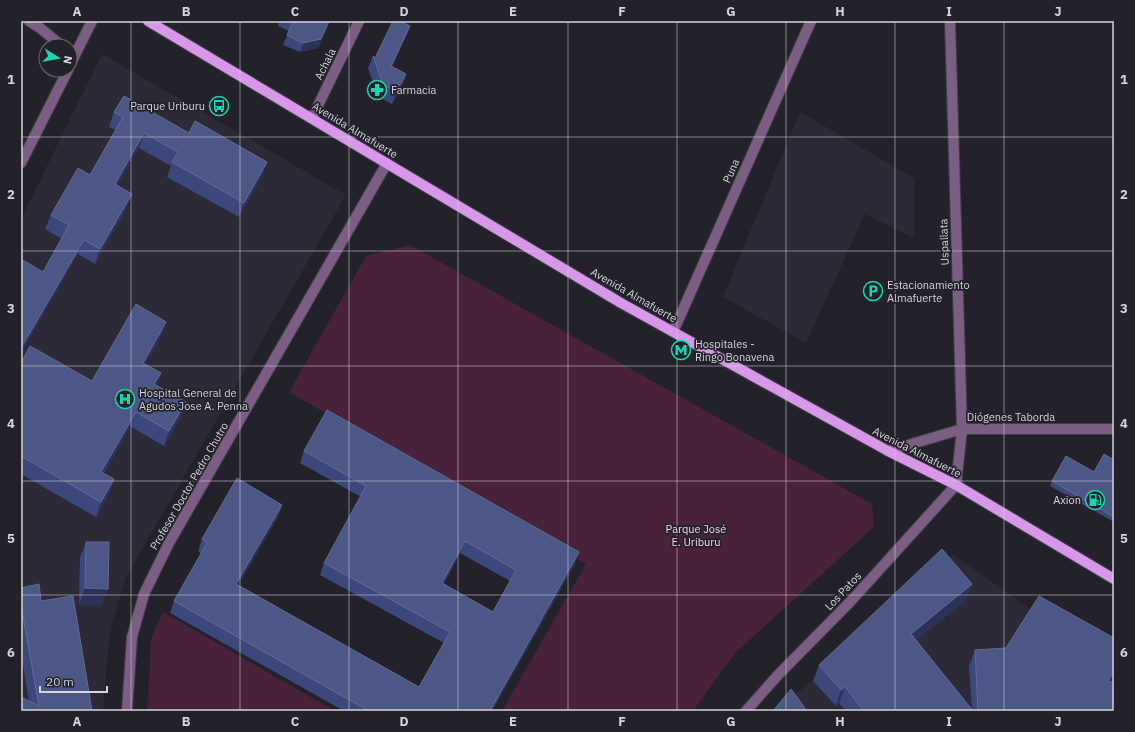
<svg xmlns="http://www.w3.org/2000/svg" width="1135" height="732" font-family="'IBM Plex Sans',sans-serif">
  <style>
    .built { fill: #2d2a38 }
    .green { fill: #49213a }
    .lines { fill: none; stroke-linecap: round; stroke-linejoin: round }
    .minor-casing { stroke: #403e46; stroke-width: 12 }
    .major-casing { stroke: #403e46; stroke-width: 12 }
    .minor { stroke: #7c5d84; stroke-width: 10 }
    .major { stroke: #d997e9; stroke-width: 10 }
    .wall { fill: #3c487c; fill-rule: evenodd }
    .shaded-wall { fill: #2b3257 }
    .building { fill: #4c5786; stroke: #626b94; fill-rule: evenodd }
    .grid { fill: none; stroke: #d6d5db; stroke-width: 1; stroke-opacity: 0.55 }
    .labels { text-anchor: middle; dominant-baseline: central; stroke-width: 3.5; stroke-linejoin: round; paint-order: stroke }
    .street-label { font-size: 11px; fill: #d6d5db; stroke: #23212a }
    .poi-label { font-size: 11px; fill: #d6d5db; stroke: #23212a; text-anchor: start }
    .park-label { font-size: 11px; fill: #f9d3e9; stroke: #23212a }
    .neatline { fill: none; stroke: #d6d5db; stroke-width: 1.5 }
    .grid-label { font-size: 13px; text-anchor: middle; font-weight: bold; fill: #d6d5db }
  </style>
  <rect width="100%" height="100%" fill="#23212a"/>
  <path class="built" d="M102,54L346,195L125,579L111,629L106,672L103,711H21V219Z
    M800,112L914,178V238L865,214L806,343L723,297Z
    M954,555L1033,611L1114,656V711H778L786,701L813,681L936,564Z"/>
  <path class="green" d="M410,245L872,504L874,527L735,653L693,711H502L586,564L289,392L366,256Z
    M163,612L335,711H147L151,640L156,626Z"/>
  <g class="lines">
    <defs>
      <path id="minor" d="M29,21L40,28L62,46
        M70,65L92,21
        M312,118L359,21
        M21,163L68,70
        M673,332L811,21
        M888,451L962,429H1114
        M127,711L132,637L144,594L169,543L387,163
        M746,711L778,675L851,601L956,485L962,429L950,21"/>
      <path id="major" d="M148,21L621,303L888,451L956,485L1114,579"/>
    </defs>
    <use href="#minor" class="minor-casing"/>
    <use href="#major" class="major-casing"/>
    <use href="#minor" class="minor"/>
    <use href="#major" class="major"/>
  </g>
  <path class="wall" d="M279,21H330L318,48L300,52L283,45L289,31L278,26Z
    M410,26L405,38L392,67L406,74L402,86L392,104L378,97L368,68L373,56L375,58Z
    M114,112L189,133L267,162L262,176L239,217L167,177L171,166L139,148L117,185L126,209L95,264L78,254L43,272L62,239L45,229L51,215L90,175L116,130L109,127Z
    M161,337L145,364L161,373L156,385L181,417L164,446L130,426L104,473L114,479L109,494L96,517L21,474V363L92,381Z
    M304,451L575,564L492,711H344L170,613L174,601L201,553L198,551L202,539L282,505L278,517L238,585L419,687L444,643L320,575L324,563L361,497L300,463ZM460,553L510,581L493,612L444,584Z
    M1114,460V522L1050,486L1052,481L1094,472Z
    M86,542L102,605H79L80,558Z
    M972,584L966,600L916,640L972,709L969,666L975,650L1112,682L1114,711H846L839,703L836,706L813,681L819,665Z
    M21,588L41,601L92,711H21L29,701L21,653Z"/>
  <path class="shaded-wall" d="M329,21H330L318,48L300,52L303,43Z
    M410,26L405,38L386,78L391,66Z
    M406,74L402,86L392,104L396,92Z
    M144,133L139,148L109,199L115,184Z
    M267,162L262,176L239,217L244,203Z
    M132,194L126,209L95,264L100,249Z
    M84,240L78,254L21,354V348Z
    M166,322L161,337L137,377L143,363Z
    M161,373L155,388L154,384Z
    M186,402L181,417L164,446L169,431Z
    M136,412L130,426L96,486L101,472Z
    M114,479L109,494L96,517L101,502Z
    M282,505L278,517L232,596L236,584Z
    M465,541L460,553L438,595L442,583Z
    M579,552L575,564L492,711H490Z
    M972,584L966,600L905,649L911,634Z
    M85,588L108,589L102,605H79Z
    M1114,671V678L1102,696L1108,681Z
    M845,687L839,703L836,706L841,690Z"/>
  <path class="building" d="M291,21H329L321,39L303,43L287,35L293,22Z
    M393,21H400L410,26L391,66L406,74L396,92L383,84L373,56L375,58Z
    M124,96L189,133L195,121L267,162L244,203L172,162L178,152L144,133L115,184L132,194L100,249L84,240L21,348V259L43,272L69,225L51,215L78,168L90,175L123,117L114,112Z
    M136,304L166,322L143,363L161,373L154,384L186,402L169,431L136,412L101,472L114,479L101,502L21,456V363L30,346L92,381Z
    M327,410L579,552L490,711H369L174,601L207,543L202,539L237,478L282,505L236,584L419,687L450,632L324,563L366,486L304,451ZM465,541L516,570L493,612L442,583Z
    M1104,454L1114,460V517L1052,481L1066,456L1094,472Z
    M86,542H109L108,589L85,588Z
    M942,549L972,584L911,634L973,711H864L845,687L841,690L819,665Z
    M39,584L41,601L73,596L92,711H21V697L39,706L21,605V588Z
    M1039,596L1114,638V671L1108,681L1114,683V711H978L975,650L1006,648Z
    M791,689L807,711H773Z"/>
  <path class="grid" d="M131,21V711M240,21V711M349,21V711M458,21V711M568,21V711M677,21V711M786,21V711M895,21V711M1004,21V711M21,137H1114M21,251H1114M21,366H1114M21,481H1114M21,595H1114"/>
  <defs>
    <symbol id="pharmacy-ring" viewBox="-11 -11 22 22"><circle r="9.5" fill="#23212a" stroke="#1bd5b1" stroke-width="1.5"/><path d="M-2-6h4v4h4v4h-4v4h-4v-4h-4v-4h4Z" fill="#1bd5b1"/></symbol>
    <symbol id="bus-ring" viewBox="-11 -11 22 22"><circle r="9.5" fill="#23212a" stroke="#1bd5b1" stroke-width="1.5"/><path d="M-5-6H5V4H4V6H2V4H-2V6H-4V4H-5ZM-3.5-4V0h7V-4ZM-3.5 1.2v1.5H-2V1.2ZM2 1.2v1.5H3.5V1.2Z" fill="#1bd5b1"/></symbol>
    <symbol id="parking-ring" viewBox="-11 -11 22 22"><circle r="9.5" fill="#23212a" stroke="#1bd5b1" stroke-width="1.5"/><path d="M-3.5-5.5H1a3.5 3.5 0 0 1 0 7H-1V5.5H-3.5ZM-1-3.4V-.6H.8a1.4 1.4 0 0 0 0-2.8Z" fill="#1bd5b1"/></symbol>
    <symbol id="metro-ring" viewBox="-11 -11 22 22"><circle r="9.5" fill="#23212a" stroke="#1bd5b1" stroke-width="1.5"/><path d="M-5.5 5V-5H-3L0 0L3-5H5.5V5H3V-.5L0 4L-3-.5V5Z" fill="#1bd5b1"/></symbol>
    <symbol id="hospital-ring" viewBox="-11 -11 22 22"><circle r="9.5" fill="#23212a" stroke="#1bd5b1" stroke-width="1.5"/><path d="M-5-5h3v3.5h4V-5h3V5h-3V1.5h-4V5h-3Z" fill="#1bd5b1"/></symbol>
    <symbol id="fuel-ring" viewBox="-11 -11 22 22"><circle r="9.5" fill="#23212a" stroke="#1bd5b1" stroke-width="1.5"/><path d="M-5.5-6h7V0h2V4h1.3V-2.5L3-4.5l.8-.8L6-3V5H2.5V1h-1V6h-7ZM-4.2-4.7v3.2H.2V-4.7Z" fill="#1bd5b1"/></symbol>
  </defs>
  <g fill-rule="evenodd">
    <use href="#pharmacy-ring" x="366" y="79" width="22" height="22"/>
    <use href="#bus-ring" x="208" y="95" width="22" height="22"/>
    <use href="#parking-ring" x="862" y="280" width="22" height="22"/>
    <use href="#metro-ring" x="670" y="339" width="22" height="22"/>
    <use href="#hospital-ring" x="114" y="388" width="22" height="22"/>
    <use href="#fuel-ring" x="1084" y="489" width="22" height="22"/>
  </g>
  <g class="labels">
    <g class="street-label">
      <text transform="translate(325 64) rotate(-64)">Achala</text>
      <text transform="translate(355 130) rotate(31)">Avenida Almafuerte</text>
      <text transform="translate(731 171) rotate(-66)">Puna</text>
      <text transform="translate(944 242) rotate(-92)">Uspallata</text>
      <text transform="translate(634 295) rotate(30)">Avenida Almafuerte</text>
      <text x="1011" y="417">Diógenes Taborda</text>
      <text transform="translate(917 452) rotate(27)">Avenida Almafuerte</text>
      <text transform="translate(189 486) rotate(-60)">Profesor Doctor Pedro Chutro</text>
      <text transform="translate(843 591) rotate(-47)">Los Patos</text>
    </g>
    <g class="poi-label">
      <text x="391" y="90">Farmacia</text>
      <text x="205" y="106" text-anchor="end">Parque Uriburu</text>
      <text x="887" y="285">Estacionamiento<tspan x="887" dy="13">Almafuerte</tspan></text>
      <text x="695" y="344">Hospitales -<tspan x="695" dy="13">Ringo Bonavena</tspan></text>
      <text x="139" y="393">Hospital General de<tspan x="139" dy="13">Agudos Jose A. Penna</tspan></text>
      <text x="1081" y="500" text-anchor="end">Axion</text>
    </g>
    <g class="park-label">
      <text x="696" y="529">Parque José<tspan x="696" dy="13">E. Uriburu</tspan></text>
    </g>
  </g>
  <rect width="1135" height="732" fill="none" stroke="#23212a" stroke-width="44"/>
  <g transform="translate(58 58) rotate(101)"><circle r="19" fill="#23212a" stroke="#6b6971"/>
  <path d="M0-3L7 15L0 10L-7 15Z" fill="#1bd5b1"/>
  <text y="-6" font-size="11" font-weight="bold" text-anchor="middle" fill="#d6d5db">N</text>
  </g>
  <path d="M40 686v6h67v-6" fill="none" stroke="#d6d5db" stroke-width="2"/>
  <text x="46" y="686" font-size="12" fill="#d6d5db" stroke="#23212a" stroke-width="3" paint-order="stroke">20 m</text>
  <rect x="22" y="22" width="1091" height="688" class="neatline"/>
  <g class="grid-label">
    <text x="77" y="16">A</text>
    <text x="186" y="16">B</text>
    <text x="295" y="16">C</text>
    <text x="404" y="16">D</text>
    <text x="513" y="16">E</text>
    <text x="622" y="16">F</text>
    <text x="731" y="16">G</text>
    <text x="840" y="16">H</text>
    <text x="949" y="16">I</text>
    <text x="1058" y="16">J</text>
    <text x="11" y="84">1</text>
    <text x="1124" y="84">1</text>
    <text x="11" y="199">2</text>
    <text x="1124" y="199">2</text>
    <text x="11" y="313">3</text>
    <text x="1124" y="313">3</text>
    <text x="11" y="428">4</text>
    <text x="1124" y="428">4</text>
    <text x="11" y="543">5</text>
    <text x="1124" y="543">5</text>
    <text x="11" y="657">6</text>
    <text x="1124" y="657">6</text>
    <text x="77" y="726">A</text>
    <text x="186" y="726">B</text>
    <text x="295" y="726">C</text>
    <text x="404" y="726">D</text>
    <text x="513" y="726">E</text>
    <text x="622" y="726">F</text>
    <text x="731" y="726">G</text>
    <text x="840" y="726">H</text>
    <text x="949" y="726">I</text>
    <text x="1058" y="726">J</text>
  </g>
</svg>
